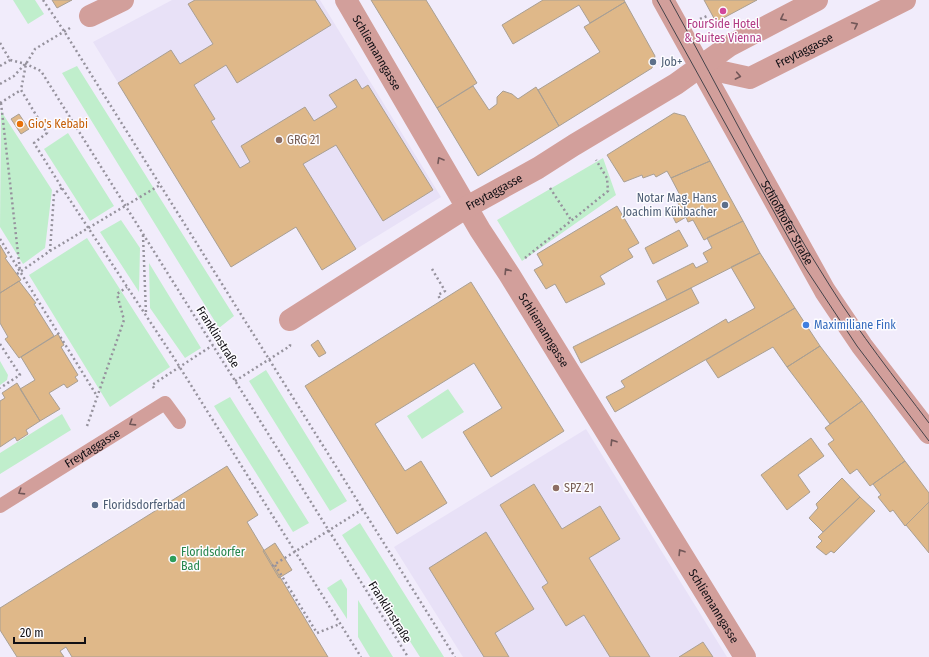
<svg xmlns="http://www.w3.org/2000/svg" width="929" height="657" font-family="'Fira Sans Condensed',sans-serif">
  <style>
    .built { fill: #e8e1f7 }
    .green { fill: #c0eecc }
    .building { fill: #dfb889; stroke: #a99f93 }
    .lines { fill: none; stroke-linecap: round; stroke-linejoin: round }
    .path { stroke: #96929d; stroke-width: 2.5; stroke-dasharray: 2 3; stroke-linecap: butt }
    .lane { stroke: #d29f9b; stroke-width: 14 }
    .street { stroke: #d29f9b; stroke-width: 22 }
    .tram { stroke: #45434a; stroke-width: 1 }
    .oneway { stroke: #725758 }
    .hotel-dot { fill: #d1479c; stroke: #fdfcff; stroke-width: 1.5 }
    .service-dot { fill: #5c6f8a; stroke: #fdfcff; stroke-width: 1.5 }
    .food-dot { fill: #e8710a; stroke: #fdfcff; stroke-width: 1.5 }
    .education-dot { fill: #8d6e63; stroke: #fdfcff; stroke-width: 1.5 }
    .shop-dot { fill: #3f7fe0; stroke: #fdfcff; stroke-width: 1.5 }
    .leisure-dot { fill: #2e9e5b; stroke: #fdfcff; stroke-width: 1.5 }
    .labels { text-anchor: middle; dominant-baseline: central; stroke-width: 3; stroke-linejoin: round; paint-order: stroke }
    .hotel-label { font-size: 12px; fill: #b23c85; stroke: #fdfcff }
    .street-label { font-size: 12px; fill: #110f14; stroke: #fdfcff }
    .service-label { font-size: 12px; fill: #4e5e75; stroke: #fdfcff; text-anchor: start }
    .food-label { font-size: 12px; fill: #c56008; stroke: #fdfcff; text-anchor: start }
    .education-label { font-size: 12px; fill: #785e54; stroke: #fdfcff; text-anchor: start }
    .shop-label { font-size: 12px; fill: #366cbe; stroke: #fdfcff; text-anchor: start }
    .leisure-label { font-size: 12px; fill: #27864d; stroke: #fdfcff; text-anchor: start }
  </style>
  <rect width="100%" height="100%" fill="#f1ecfb"/>
  <path class="built" d="M172,0H320L441,197L322,270L296,227L231,267L93,42Z
    M586,429L727,657H463L394,547Z"/>
  <path class="green" d="M13,0H35L44,14L28,24Z
    M77,66L234,316L219,328L62,73Z
    M1,111L52,190L45,248L23,264L0,227Z
    M68,133L114,206L90,221L44,149Z
    M603,158L616,195L522,261L497,220Z
    M121,220L140,248L139,292L100,232Z
    M87,238L170,367L110,407L29,275Z
    M149,263L201,348L185,358L150,308Z
    M0,361L8,375L7,380L0,385Z
    M266,370L347,501L330,511L249,381Z
    M448,389L464,412L422,439L407,416Z
    M230,397L309,523L293,532L214,406Z
    M62,414L71,430L0,474V453Z
    M360,523L444,657H420L342,535Z
    M341,579L347,589V619L327,588Z
    M358,600L393,657H370L358,637Z"/>
  <path class="building" d="M52,0H72L57,8Z
    M195,0H315L331,25L237,83L226,65L194,85L215,119L211,121L240,168L250,162L241,146L305,107L314,121L337,107L329,95L356,79L362,89L368,85L433,190L383,221L336,145L303,164L356,249L322,270L296,227L231,267L118,83L171,50L180,64L213,44L188,4Z
    M371,0H426L477,83L437,108Z
    M543,0H624L625,2L590,23L579,5L513,44L502,25Z
    M704,0H757L716,22Z
    M625,2L655,56L652,68L559,126L538,90L600,52L584,27Z
    M473,86L489,110L497,104V97L503,91L512,94L518,99L536,87L559,126L478,176L437,108Z
    M674,113L685,116L710,161L671,178L667,171L656,177L654,174L643,178L642,175L624,182L607,155Z
    M19,114L29,129L21,134L11,119Z
    M710,161L743,221L704,240L693,220L688,222L686,217L676,223L670,211L679,205L676,200L681,197L671,178Z
    M617,206L639,243L628,249L633,257L600,276L605,284L566,303L555,284L546,289L534,270L543,265L537,254Z
    M743,221L760,253L667,300L657,281L693,263L696,268L708,262L703,253L712,248L707,238Z
    M679,230L688,246L653,264L645,248Z
    M0,245L7,257L5,258L21,280L0,293Z
    M760,253L795,308L615,412L606,397L625,387L621,381L726,319L728,323L755,308L731,267Z
    M19,281L36,303L34,304L54,336L19,358L5,339L8,337L0,323V293Z
    M471,282L564,431L491,477L463,432L502,408L474,363L375,424L405,471L421,461L447,503L397,534L305,386Z
    M691,288L699,303L581,363L573,347Z
    M795,308L820,346L787,367L773,347L718,378L706,360Z
    M58,334L64,345L61,347L78,375L75,377L78,381L67,388L64,384L49,393L60,409L40,421L20,389L35,380L21,357Z
    M318,340L326,353L319,357L311,345Z
    M820,346L862,401L830,424L787,367Z
    M17,383L40,421L26,430L28,434L17,441L15,437L0,447V401L5,398L2,393Z
    M862,401L905,461L870,486L857,469L850,474L828,444L834,440L825,428Z
    M811,438L824,456L798,475L810,492L787,510L761,475Z
    M905,461L929,493V502L905,526L893,510L890,512L878,497L881,495L873,484Z
    M227,466L258,515L247,522L328,657H72L66,647L60,651L64,657H17L0,630V608Z
    M842,478L860,497L823,532L809,518L818,508L816,504Z
    M534,484L562,529L600,506L620,539L589,558L650,657H610L584,615L566,626L542,587L548,583L500,505Z
    M860,497L875,511L834,553L831,551L826,555L816,547L822,541L818,537Z
    M929,502V553L906,525Z
    M486,532L534,609L495,633L509,657H484L429,568Z
    M275,543L292,570L279,578L263,551Z
    M703,642L713,657H679Z"/>
  <g class="lines">
    <path class="path" d="M43,0L64,31L455,657
      M700,19L707,16
      M70,28L35,49L26,64L21,90L47,133L34,143L62,188L174,358L361,657
      M0,43L10,60L26,64L41,71L408,657
      M0,66L10,60
      M0,84L14,76L25,64
      M0,103L21,90
      M1,103L20,271
      M550,188L571,220
      M143,235L146,314
      M0,239L97,396
      M50,251L54,194L62,188
      M525,258L608,191L607,178L596,160
      M432,269L445,291L438,295L441,301
      M17,274L50,251L160,185
      M0,344L20,375L0,388
      M235,381L290,346V342
      M154,388L152,385L213,345
      M87,426L124,320L117,294L127,287
      M275,565L317,633L340,624
      M272,566L363,509"/>
    <path class="lane" id="s1" d="M0,506L165,403L179,422"/>
    <g class="street">
      <path id="s2" d="M346,0L480,230L509,274L745,657"/>
      <path id="s3" d="M663,0L825,291L862,346L929,433"/>
      <path d="M90,16L123,0"/>
      <path id="s4" d="M700,67L750,78L905,0"/>
      <path id="s5" d="M290,320L467,207L538,168L574,145L676,84L729,46L817,0"/>
    </g>
    <path class="tram" d="M657,0L804,266L857,346L929,441
      M670,0C723,95 771,194 830,286C860,334 895,378 929,423"/>
  </g>
  <defs><path id="oneway-chevron" d="M-2-3.5L2.5 0L-2 3.5" fill="none" stroke-width="1.6" stroke-linecap="round" stroke-linejoin="round"/></defs>
  <g class="oneway">
    <use href="#oneway-chevron" transform="translate(783 18) rotate(153)"/>
    <use href="#oneway-chevron" transform="translate(855 25) rotate(-27)"/>
    <use href="#oneway-chevron" transform="translate(738 76) rotate(11)"/>
    <use href="#oneway-chevron" transform="translate(440 160) rotate(-120)"/>
    <use href="#oneway-chevron" transform="translate(507 271) rotate(-122)"/>
    <use href="#oneway-chevron" transform="translate(132 423) rotate(148)"/>
    <use href="#oneway-chevron" transform="translate(613 442) rotate(-122)"/>
    <use href="#oneway-chevron" transform="translate(21 492) rotate(148)"/>
    <use href="#oneway-chevron" transform="translate(681 552) rotate(-122)"/>
  </g>
  <circle class="hotel-dot" cx="723" cy="11" r="4"/>
  <g class="service-dot">
    <circle cx="653" cy="62" r="4"/>
    <circle cx="725" cy="205" r="4"/>
    <circle cx="95" cy="505" r="4"/>
  </g>
  <circle class="food-dot" cx="20" cy="124" r="4"/>
  <g class="education-dot">
    <circle cx="279" cy="140" r="4"/>
    <circle cx="556" cy="488" r="4"/>
  </g>
  <circle class="shop-dot" cx="806" cy="325" r="4"/>
  <circle class="leisure-dot" cx="173" cy="559" r="4"/>
  <g class="labels">
    <g class="hotel-label">
      <text x="723" y="24">FourSide Hotel<tspan x="723" dy="14">&amp; Suites Vienna</tspan></text>
    </g>
    <g class="street-label">
      <text stroke="none"><textPath href="#s4" startOffset="112">Freytaggasse</textPath></text>
      <text stroke="none"><textPath href="#s2" startOffset="61">Schliemanngasse</textPath></text>
      <text stroke="none"><textPath href="#s5" startOffset="241">Freytaggasse</textPath></text>
      <text stroke="none"><textPath href="#s3" startOffset="255">Schloßhofer Straße</textPath></text>
      <text stroke="none"><textPath href="#s2" startOffset="385">Schliemanngasse</textPath></text>
      <text transform="translate(218 337) rotate(58)">Franklinstraße</text>
      <text stroke="none"><textPath href="#s1" startOffset="109">Freytaggasse</textPath></text>
      <text stroke="none"><textPath href="#s2" startOffset="709">Schliemanngasse</textPath></text>
      <text transform="translate(390 612) rotate(58)">Franklinstraße</text>
    </g>
    <g class="service-label">
      <text x="661" y="62">Job+</text>
      <text x="717" y="198" text-anchor="end">Notar Mag. Hans<tspan x="717" dy="14">Joachim Kühbacher</tspan></text>
      <text x="103" y="505">Floridsdorferbad</text>
    </g>
    <g class="food-label">
      <text x="28" y="124">Gio's Kebabi</text>
    </g>
    <g class="education-label">
      <text x="287" y="140">GRG 21</text>
      <text x="564" y="488">SPZ 21</text>
    </g>
    <g class="shop-label">
      <text x="814" y="325">Maximiliane Fink</text>
    </g>
    <g class="leisure-label">
      <text x="181" y="552">Floridsdorfer<tspan x="181" dy="14">Bad</tspan></text>
    </g>
  </g>
  <path d="M14 637v6h71v-6" fill="none" stroke="#110f14" stroke-width="2"/>
  <text x="20" y="637" font-size="12" fill="#110f14" stroke="#fdfcff" stroke-width="3" paint-order="stroke">20 m</text>
</svg>
